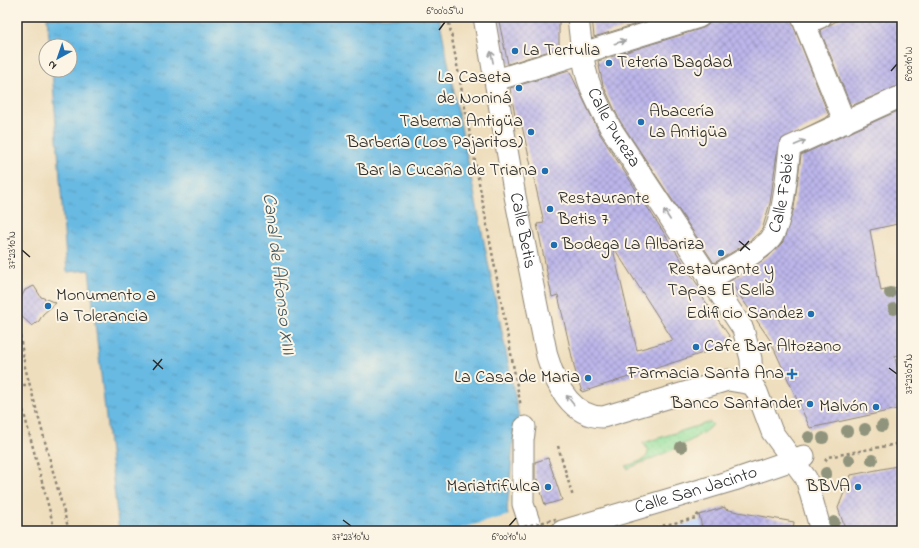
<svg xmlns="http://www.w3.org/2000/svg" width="919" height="548" font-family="'Indie Flower',sans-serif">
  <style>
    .built { fill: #c9dcf9 }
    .grass { fill: url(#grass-dots); stroke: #5e8564 }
    .water { fill: url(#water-ripples); stroke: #4a7287 }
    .pier { fill: #eedebd }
    .building { fill: url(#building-cross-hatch); fill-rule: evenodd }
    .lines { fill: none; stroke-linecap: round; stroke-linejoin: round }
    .minor-casing { stroke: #8c8474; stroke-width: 23 }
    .path { stroke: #8c8474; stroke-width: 2.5; stroke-dasharray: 3 3; stroke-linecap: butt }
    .minor { stroke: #fff; stroke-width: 21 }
    .path-bridge { stroke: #8c8474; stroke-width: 2.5; stroke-dasharray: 3 3; stroke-linecap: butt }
    .tree { fill: #90947c }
    .oneway { stroke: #a0a0a0 }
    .ticks { fill: none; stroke: #2b2b2b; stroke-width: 1.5 }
    .poi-dot { fill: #1f6fb2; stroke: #fcf5e5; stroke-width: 1.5 }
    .labels { text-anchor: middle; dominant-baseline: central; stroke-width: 4; stroke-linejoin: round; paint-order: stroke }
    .poi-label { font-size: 18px; fill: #2b2b2b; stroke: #fcf5e5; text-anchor: end }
    .street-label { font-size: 18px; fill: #2b2b2b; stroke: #fcf5e5 }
    .water-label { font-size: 19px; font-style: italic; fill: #3d5662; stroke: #fcf5e5 }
    .neatline { fill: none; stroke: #2b2b2b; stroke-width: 1.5 }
    .ticks-label { font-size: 10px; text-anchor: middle; fill: #2b2b2b }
  </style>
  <defs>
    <pattern id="grass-dots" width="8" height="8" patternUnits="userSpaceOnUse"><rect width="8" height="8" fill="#91df9c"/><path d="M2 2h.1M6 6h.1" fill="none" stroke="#7dc087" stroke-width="1.8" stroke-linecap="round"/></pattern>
    <pattern id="water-ripples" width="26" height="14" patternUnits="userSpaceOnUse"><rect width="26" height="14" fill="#68bae3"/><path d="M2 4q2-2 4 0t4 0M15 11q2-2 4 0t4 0" fill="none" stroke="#5697b8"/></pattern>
    <pattern id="building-cross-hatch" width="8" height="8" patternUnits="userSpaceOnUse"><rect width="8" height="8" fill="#bcb6ea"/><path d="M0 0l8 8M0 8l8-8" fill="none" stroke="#9994be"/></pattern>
  </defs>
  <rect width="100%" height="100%" fill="#fcf5e5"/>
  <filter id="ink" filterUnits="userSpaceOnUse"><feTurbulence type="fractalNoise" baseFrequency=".025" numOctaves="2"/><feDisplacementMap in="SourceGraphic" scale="8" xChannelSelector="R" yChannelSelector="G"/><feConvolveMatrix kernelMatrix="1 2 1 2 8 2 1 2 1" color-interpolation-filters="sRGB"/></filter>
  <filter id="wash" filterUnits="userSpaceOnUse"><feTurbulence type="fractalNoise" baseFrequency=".012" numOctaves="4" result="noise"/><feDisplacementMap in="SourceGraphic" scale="16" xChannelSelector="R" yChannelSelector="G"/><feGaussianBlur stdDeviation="0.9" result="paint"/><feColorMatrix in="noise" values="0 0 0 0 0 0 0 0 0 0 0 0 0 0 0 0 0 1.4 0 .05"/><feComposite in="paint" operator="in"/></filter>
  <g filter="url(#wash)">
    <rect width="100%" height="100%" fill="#eedebd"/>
    <path class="built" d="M719,509L731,514L738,512L744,531H659L700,520L699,515Z"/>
    <path class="grass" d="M710,422L713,425C688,446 657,456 627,469L626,466C637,462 657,459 643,443Z"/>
    <path class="water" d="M47,17H439L520,422L515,425L507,510L511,531H119L89,270L67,272L52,70H70V46H50Z"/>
    <path class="pier" d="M510,515L513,531H451Z"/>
    <g id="blocks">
      <path class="building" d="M498,17H559V48L508,64Z
        M592,17H659L594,37Z
        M711,17H790L829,116L781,140L778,146L770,203L762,230L746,244L714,263L620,121L603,85L598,61L703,28L708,25Z
        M844,17H902V84L851,106L820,30Z
        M569,70L600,134L699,287L705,293L701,295L734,343L582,392L575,370L558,295L552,297L537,224L544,223L522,126L517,127L510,88ZM612,245L673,340L637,350Z
        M902,109V223L870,230L881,291L902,286V355L895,356L902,395V408L810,428L770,340L730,281L768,257L783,242L794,208L801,155Z
        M34,286L41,297L56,303L43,314L39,321L32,326L19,314L21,298L25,290Z
        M548,458L562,500L545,505L537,479L535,480V462Z
        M902,465V531H846L838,508L851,475Z
        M725,507V509L738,512L794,522L793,531H703L699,515Z"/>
    </g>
  </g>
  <g filter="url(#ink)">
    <use href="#blocks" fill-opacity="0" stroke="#8c8474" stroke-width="1"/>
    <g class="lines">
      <defs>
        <g id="minor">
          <path id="s1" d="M484,17L515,196L547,356C555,383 571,417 603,417L728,380L752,384"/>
          <path id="s2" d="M578,17C580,37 582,57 587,76C592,94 602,111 610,127L743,329L751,359L752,384L757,392L772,432L806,478L821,531"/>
          <path d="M802,17L845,123"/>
          <path d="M805,24L821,17"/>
          <path d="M496,80L699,17"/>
          <path id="s3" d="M709,280C723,271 765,249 772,237C784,217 787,170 790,147L902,96"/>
          <path d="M525,427L523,440V504L532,531"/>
          <path id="s4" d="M562,531L734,480L804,456"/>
        </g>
      </defs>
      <use href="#minor" class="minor-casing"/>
      <path class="path" d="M448,17L521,407
        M17,318L25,367L69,531
        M17,385H30
        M17,387L55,531
        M558,446L573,497
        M825,461L828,457L902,443
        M662,530L661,526L696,518L699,512"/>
      <use href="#minor" class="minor"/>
      <path class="path-bridge" d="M507,531L556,519"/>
    </g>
    <g class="tree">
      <circle cx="890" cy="293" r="6"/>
      <circle cx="894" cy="309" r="6"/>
      <circle cx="882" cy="426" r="6"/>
      <circle cx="865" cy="429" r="6"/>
      <circle cx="847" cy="431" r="6"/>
      <circle cx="809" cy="437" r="6"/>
      <circle cx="823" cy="438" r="6"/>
      <circle cx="681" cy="447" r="6"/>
      <circle cx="849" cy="460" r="6"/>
      <circle cx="872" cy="460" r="6"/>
      <circle cx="826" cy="473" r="6"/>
      <circle cx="834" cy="522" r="6"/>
    </g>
    <defs><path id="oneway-shaft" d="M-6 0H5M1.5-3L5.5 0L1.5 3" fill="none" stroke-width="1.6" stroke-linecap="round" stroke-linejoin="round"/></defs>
    <g class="oneway">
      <use href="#oneway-shaft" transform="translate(620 42) rotate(-16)"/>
      <use href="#oneway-shaft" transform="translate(492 57) rotate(-101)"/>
      <use href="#oneway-shaft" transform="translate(800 143) rotate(-23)"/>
      <use href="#oneway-shaft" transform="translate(667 215) rotate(-123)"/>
      <use href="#oneway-shaft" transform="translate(570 400) rotate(-129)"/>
    </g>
  </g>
  <path class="ticks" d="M439,30L445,22M891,71L897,64M739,241L750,250M22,250L30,257M740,251L749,241M153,360L163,369M889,368L897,374M153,370L162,359M343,520L351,526M509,526L516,518"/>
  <g class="poi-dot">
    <circle cx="515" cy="51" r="4"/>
    <circle cx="609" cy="63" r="4"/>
    <circle cx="519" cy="88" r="4"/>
    <circle cx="641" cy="122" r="4"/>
    <circle cx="531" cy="132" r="4"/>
    <circle cx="545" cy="171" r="4"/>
    <circle cx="550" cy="209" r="4"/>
    <circle cx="554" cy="245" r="4"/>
    <circle cx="721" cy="253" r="4"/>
    <circle cx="48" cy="306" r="4"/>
    <circle cx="811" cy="314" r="4"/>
    <circle cx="696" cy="347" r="4"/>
    <path d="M790 368h4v4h4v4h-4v4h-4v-4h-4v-4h4z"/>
    <circle cx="588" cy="378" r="4"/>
    <circle cx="810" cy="404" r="4"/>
    <circle cx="876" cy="407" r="4"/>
    <circle cx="548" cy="487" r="4"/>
    <circle cx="858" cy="487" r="4"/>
  </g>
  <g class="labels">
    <g class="poi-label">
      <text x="523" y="51" text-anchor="start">La Tertulia</text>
      <text x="617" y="63" text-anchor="start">Tetería Bagdad</text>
      <text x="511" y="78">La Caseta<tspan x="511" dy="21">de Noniná</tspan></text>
      <text x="649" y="112" text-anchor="start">Abacería<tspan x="649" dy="21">La Antigüa</tspan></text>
      <text x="523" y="122">Taberna Antigüa<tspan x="523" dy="21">Barbería (Los Pajaritos)</tspan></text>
      <text x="537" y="171">Bar la Cucaña de Triana</text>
      <text x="558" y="199" text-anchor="start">Restaurante<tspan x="558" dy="21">Betis 7</tspan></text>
      <text x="562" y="245" text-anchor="start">Bodega La Albariza</text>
      <text x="721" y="270" text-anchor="middle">Restaurante y<tspan x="721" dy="21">Tapas El Sella</tspan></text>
      <text x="56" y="296" text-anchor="start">Monumento a<tspan x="56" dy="21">la Tolerancia</tspan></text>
      <text x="803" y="314">Edificio Sandez</text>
      <text x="704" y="347" text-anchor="start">Cafe Bar Altozano</text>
      <text x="784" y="374">Farmacia Santa Ana</text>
      <text x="580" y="378">La Casa de Maria</text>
      <text x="802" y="404">Banco Santander</text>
      <text x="868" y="407">Malvón</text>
      <text x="540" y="487">Mariatrifulca</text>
      <text x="850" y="487">BBVA</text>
    </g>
    <g class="street-label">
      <text stroke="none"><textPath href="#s2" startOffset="118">Calle Pureza</textPath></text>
      <text stroke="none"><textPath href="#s3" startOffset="122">Calle Fabié</textPath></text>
      <text stroke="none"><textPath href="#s1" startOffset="217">Calle Betis</textPath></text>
      <text stroke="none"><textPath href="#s4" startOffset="140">Calle San Jacinto</textPath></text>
    </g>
    <g class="water-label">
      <text transform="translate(278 274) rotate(83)">Canal de Alfonso XIII</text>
    </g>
  </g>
  <rect width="919" height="548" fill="none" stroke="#fcf5e5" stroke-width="44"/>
  <g transform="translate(58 58) rotate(220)"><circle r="19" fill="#fcf5e5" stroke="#a8a49b"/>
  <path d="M0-3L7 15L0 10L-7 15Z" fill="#1f6fb2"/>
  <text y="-6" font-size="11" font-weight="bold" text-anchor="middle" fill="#2b2b2b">N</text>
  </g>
  <rect x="22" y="22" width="875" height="504" class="neatline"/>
  <g class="ticks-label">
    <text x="445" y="14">6°00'05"W</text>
    <text transform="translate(908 64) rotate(-90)" y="4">6°00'10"W</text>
    <text transform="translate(11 250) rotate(-90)" y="4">37°23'10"N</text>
    <text transform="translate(908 374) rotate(-90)" y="4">37°23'05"N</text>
    <text x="351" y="540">37°23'10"N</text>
    <text x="509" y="540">6°00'10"W</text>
  </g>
</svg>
